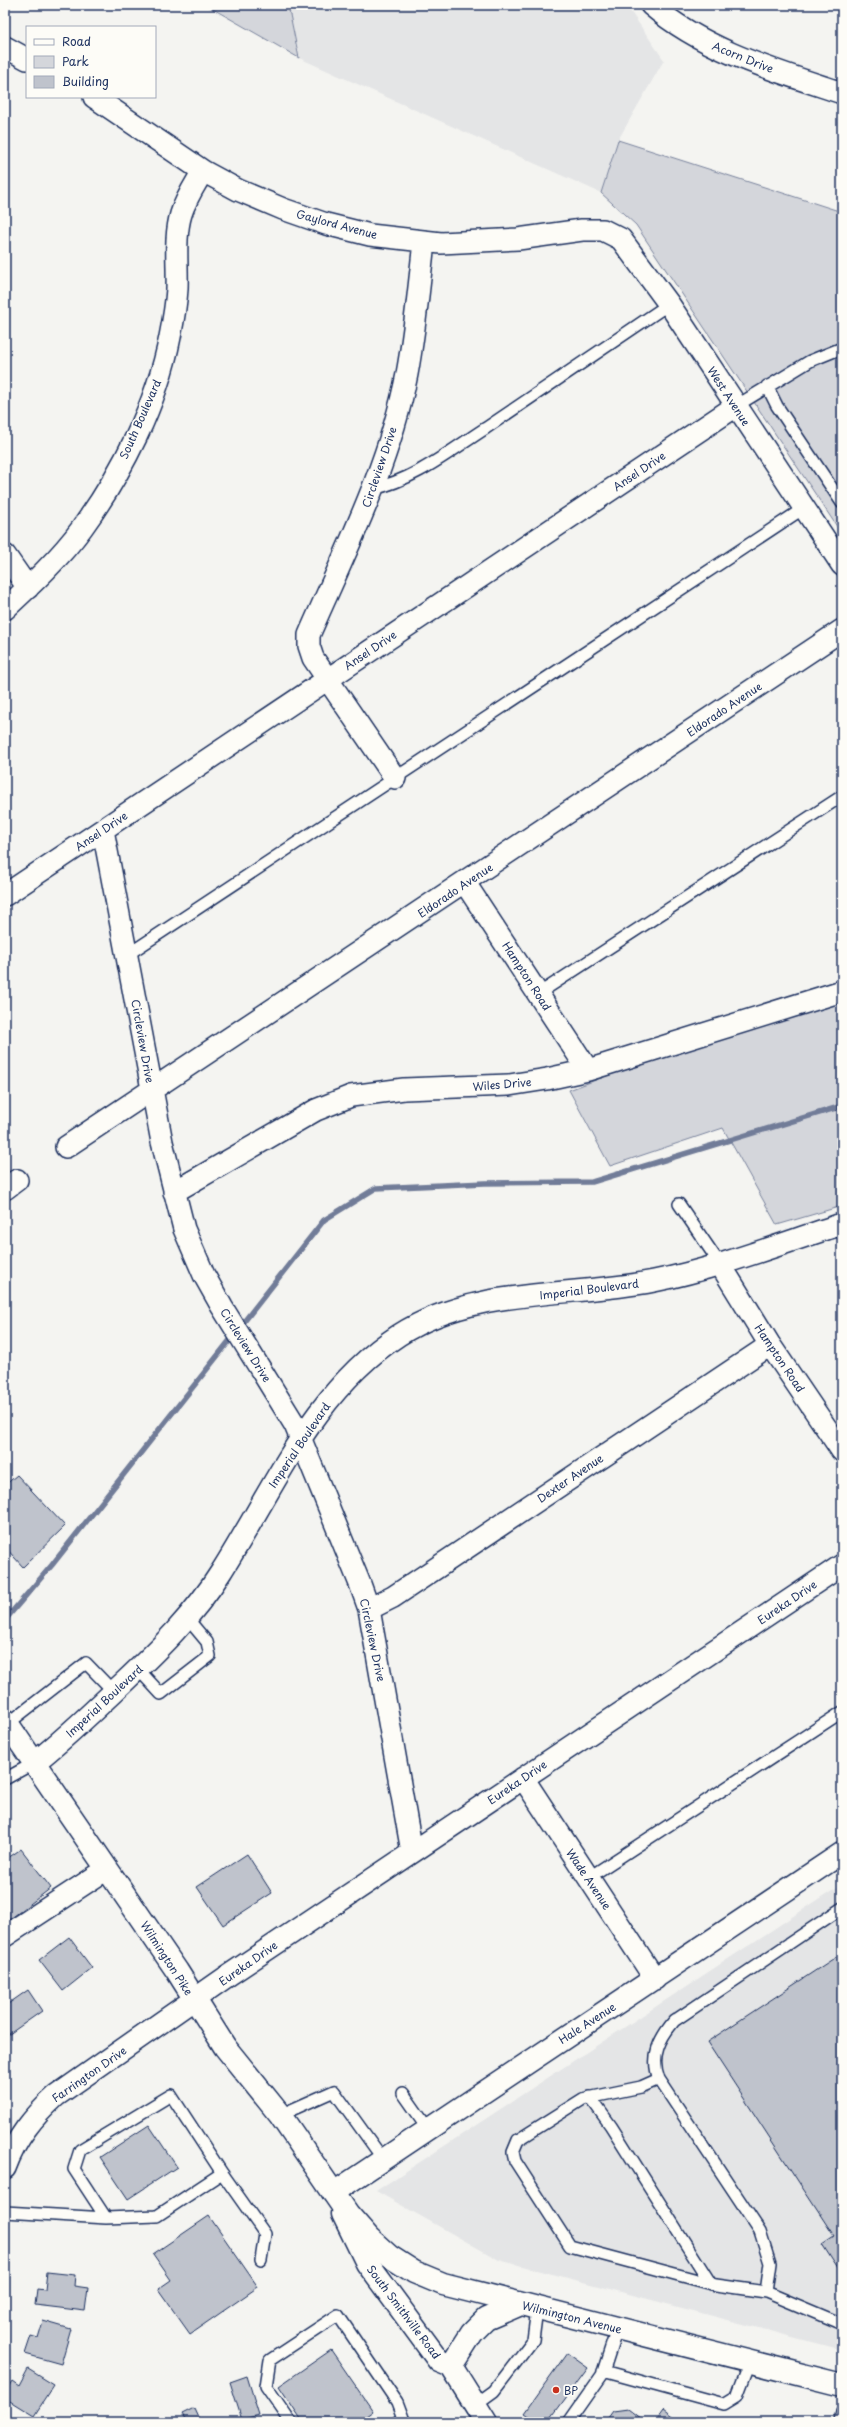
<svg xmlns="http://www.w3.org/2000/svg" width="847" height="2427" font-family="'Playpen Sans',sans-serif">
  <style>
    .built { fill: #e4e5e6 }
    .green { fill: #d4d6db; stroke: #78829c }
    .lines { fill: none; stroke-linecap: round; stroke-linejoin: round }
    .stream { stroke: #717c98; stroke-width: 5.5 }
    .building { fill: #bfc3cc; stroke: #1b2f5e }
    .lane-casing { stroke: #1b2f5e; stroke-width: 14 }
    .street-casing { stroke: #1b2f5e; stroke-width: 24 }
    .secondary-casing { stroke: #1b2f5e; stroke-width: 25 }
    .primary-casing { stroke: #1b2f5e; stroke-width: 25 }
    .lane { stroke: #fdfcf7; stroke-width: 11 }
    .street { stroke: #fdfcf7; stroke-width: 21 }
    .secondary { stroke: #fdfcf7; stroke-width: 22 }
    .primary { stroke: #fdfcf7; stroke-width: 22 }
    .poi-dot { fill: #c8321e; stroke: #fdfcf7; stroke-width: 1.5 }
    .labels { text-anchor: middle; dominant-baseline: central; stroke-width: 3.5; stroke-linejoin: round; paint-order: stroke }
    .street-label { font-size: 11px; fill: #1b2f5e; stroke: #fdfcf7 }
    .poi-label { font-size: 11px; fill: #1b2f5e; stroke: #fdfcf7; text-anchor: start }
  </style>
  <rect width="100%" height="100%" fill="#f4f4f1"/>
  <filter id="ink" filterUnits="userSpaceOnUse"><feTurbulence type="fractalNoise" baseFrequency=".025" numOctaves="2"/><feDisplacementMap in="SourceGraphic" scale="8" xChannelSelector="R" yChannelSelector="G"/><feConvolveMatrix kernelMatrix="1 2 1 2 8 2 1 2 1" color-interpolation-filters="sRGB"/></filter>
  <g filter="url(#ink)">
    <path class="built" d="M288,5H626L664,60L618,140L601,193L299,58Z
      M842,1884V2350L499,2260L376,2191Z"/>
    <path class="green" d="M206,5H288L299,58Z
      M618,140L842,212V534L636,225L601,193Z
      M842,988V1206L777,1225L723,1128L610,1166L569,1090Z"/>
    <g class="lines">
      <path class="stream" d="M239,1328L324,1220L376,1188L485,1183L592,1182L842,1106
        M5,1620L52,1565L234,1335"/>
    </g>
    <path class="building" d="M17,1475L65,1526L23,1567L5,1547V1485Z
      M21,1849L51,1888L5,1923V1860Z
      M247,1854L272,1893L223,1925L197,1887Z
      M69,1937L92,1968L63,1991L39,1960Z
      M842,1953V2275L822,2244L834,2236L707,2042Z
      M28,1990L42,2011L5,2037V2006Z
      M149,2125L177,2167L128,2199L100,2157Z
      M209,2216L258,2287L190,2334L158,2289L171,2280L153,2254Z
      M47,2272L75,2275L74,2286L88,2288L85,2311L35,2305L37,2289L45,2290Z
      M43,2321L71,2329L61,2364L25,2354L31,2336L38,2338Z
      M331,2350L373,2411L358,2422H303L279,2386Z
      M567,2353L588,2368L548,2422H537L524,2413Z
      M28,2369L54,2385L34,2416L5,2398V2392L12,2381L19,2386Z
      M247,2376L259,2415L242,2420L230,2382Z
      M194,2408L199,2419L187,2422L182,2414Z
      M628,2409L645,2422H605L613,2411Z
      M664,2410L676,2419L674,2422H655Z"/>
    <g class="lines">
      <defs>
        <path id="lane" d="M767,386L777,406L842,503
          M736,406L810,361L842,348
          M372,489C415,480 450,451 486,428C547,387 608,346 669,304
          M127,955L804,508
          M538,994L842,796
          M679,1204L720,1264
          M138,1669L161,1694L210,1656L207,1642L187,1618
          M5,1726L86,1663L114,1692
          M5,1779L34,1763
          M588,1878L842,1712
          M842,1908L674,2021C660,2038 650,2056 659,2079L760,2231L770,2263L766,2292L842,2324
          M659,2079L641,2087L583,2099L518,2140L513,2152L515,2161L570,2246L716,2285L766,2292
          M403,2093L429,2130
          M590,2097L611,2126L711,2284
          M280,2115L334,2091L383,2159
          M222,2173L265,2234L261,2260
          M5,2212L106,2218L157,2216L222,2173L171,2095L80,2150L74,2169L106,2218
          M603,2371L724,2404L737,2396L750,2362
          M476,2404L494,2391L533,2340L537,2309
          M291,2422L266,2386L270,2360L338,2315L397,2402L403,2418L397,2422
          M569,2422L602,2375L617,2329
          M840,2422L842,2412"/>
        <path id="street" d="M651,5C705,51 776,71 842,93
          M5,47L27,59
          M94,97L203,171L238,190L283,209L326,224L370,235L441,243L518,239L582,230H603L621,239L669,304L842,565
          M5,555L28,588
          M5,609C32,584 60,558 82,528C122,473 157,404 170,337C173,322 176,305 177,289C178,265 174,237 181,214C186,198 195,185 203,171
          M395,778L313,658L309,646V635C346,550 389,466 407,374C415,331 419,286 424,242
          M103,830L162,1142L184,1229L204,1275L222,1307L295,1425L360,1584L369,1609L412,1852
          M465,883L588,1070
          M5,895L736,406
          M66,1147L842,630
          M5,1189L17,1180
          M174,1192L316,1110L351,1096L404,1089L509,1085L547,1079L588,1070L842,991
          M720,1264L770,1345L842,1451
          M369,1609L393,1597L770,1345
          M34,1763C66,1738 93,1711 122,1684C159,1649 194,1615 221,1572C274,1489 313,1391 399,1335C475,1286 569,1298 654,1281C718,1268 780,1244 842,1224
          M523,1778L655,1979
          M5,1936L107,1869
          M5,2168C16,2138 33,2117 56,2096L229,1975L842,1565
          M333,2193L842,1853"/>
        <path id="secondary" d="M343,2214L367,2263L439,2361L451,2366L486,2422"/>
        <path id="primary" d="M5,1720L177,1971L225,2047L280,2115L348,2214L369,2238L389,2256L414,2272L443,2284L842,2385
          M451,2366L472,2333L486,2319L521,2304"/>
      </defs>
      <use href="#lane" class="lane-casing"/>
      <use href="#street" class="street-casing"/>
      <use href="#secondary" class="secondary-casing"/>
      <use href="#primary" class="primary-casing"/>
      <use href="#lane" class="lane"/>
      <use href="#street" class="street"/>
      <use href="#secondary" class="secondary"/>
      <use href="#primary" class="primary"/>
    </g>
  </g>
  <circle class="poi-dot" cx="556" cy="2390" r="4"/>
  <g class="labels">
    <g class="street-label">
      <text transform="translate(743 57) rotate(22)">Acorn Drive</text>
      <text transform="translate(337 224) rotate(15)">Gaylord Avenue</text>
      <text transform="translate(729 396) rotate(57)">West Avenue</text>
      <text transform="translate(140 419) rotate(-66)">South Boulevard</text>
      <text transform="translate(379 467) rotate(-71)">Circleview Drive</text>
      <text transform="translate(639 471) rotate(-34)">Ansel Drive</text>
      <text transform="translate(370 650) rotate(-34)">Ansel Drive</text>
      <text transform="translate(724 709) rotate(-34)">Eldorado Avenue</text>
      <text transform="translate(101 831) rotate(-34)">Ansel Drive</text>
      <text transform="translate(455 890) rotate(-34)">Eldorado Avenue</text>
      <text transform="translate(527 976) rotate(57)">Hampton Road</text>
      <text transform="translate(143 1041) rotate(80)">Circleview Drive</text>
      <text transform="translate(502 1084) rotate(-5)">Wiles Drive</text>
      <text transform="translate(589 1289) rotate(-7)">Imperial Boulevard</text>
      <text transform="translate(246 1345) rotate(58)">Circleview Drive</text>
      <text transform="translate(780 1358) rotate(56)">Hampton Road</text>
      <text transform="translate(299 1445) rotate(-56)">Imperial Boulevard</text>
      <text transform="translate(570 1478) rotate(-34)">Dexter Avenue</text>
      <text transform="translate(787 1602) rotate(-34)">Eureka Drive</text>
      <text transform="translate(373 1640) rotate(78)">Circleview Drive</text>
      <text transform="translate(104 1701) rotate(-43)">Imperial Boulevard</text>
      <text transform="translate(517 1782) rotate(-34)">Eureka Drive</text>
      <text transform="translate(589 1879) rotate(56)">Wade Avenue</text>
      <text transform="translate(167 1958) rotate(57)">Wilmington Pike</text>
      <text transform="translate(248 1963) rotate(-35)">Eureka Drive</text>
      <text transform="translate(587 2023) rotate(-33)">Hale Avenue</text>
      <text transform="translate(89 2074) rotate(-35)">Farrington Drive</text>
      <text transform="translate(404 2312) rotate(53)">South Smithville Road</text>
      <text transform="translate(572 2317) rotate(14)">Wilmington Avenue</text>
    </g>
    <g class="poi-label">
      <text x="564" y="2390">BP</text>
    </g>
  </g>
  <rect width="847" height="2427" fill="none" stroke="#fdfcf7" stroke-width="20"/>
  <rect x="10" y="10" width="827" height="2407" fill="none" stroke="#1b2f5e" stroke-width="1.5" filter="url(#ink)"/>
  <rect x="26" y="26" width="130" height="72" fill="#fdfcf7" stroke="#a3aaba"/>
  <rect x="34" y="39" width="20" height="6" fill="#fdfcf7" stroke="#a3aaba"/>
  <text x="62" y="46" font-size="12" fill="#1b2f5e">Road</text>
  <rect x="34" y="56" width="20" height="12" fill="#d4d6db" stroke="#a3aaba"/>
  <text x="62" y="66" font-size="12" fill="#1b2f5e">Park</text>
  <rect x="34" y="76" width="20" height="12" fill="#bfc3cc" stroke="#a3aaba"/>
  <text x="62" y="86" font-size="12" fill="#1b2f5e">Building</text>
</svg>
